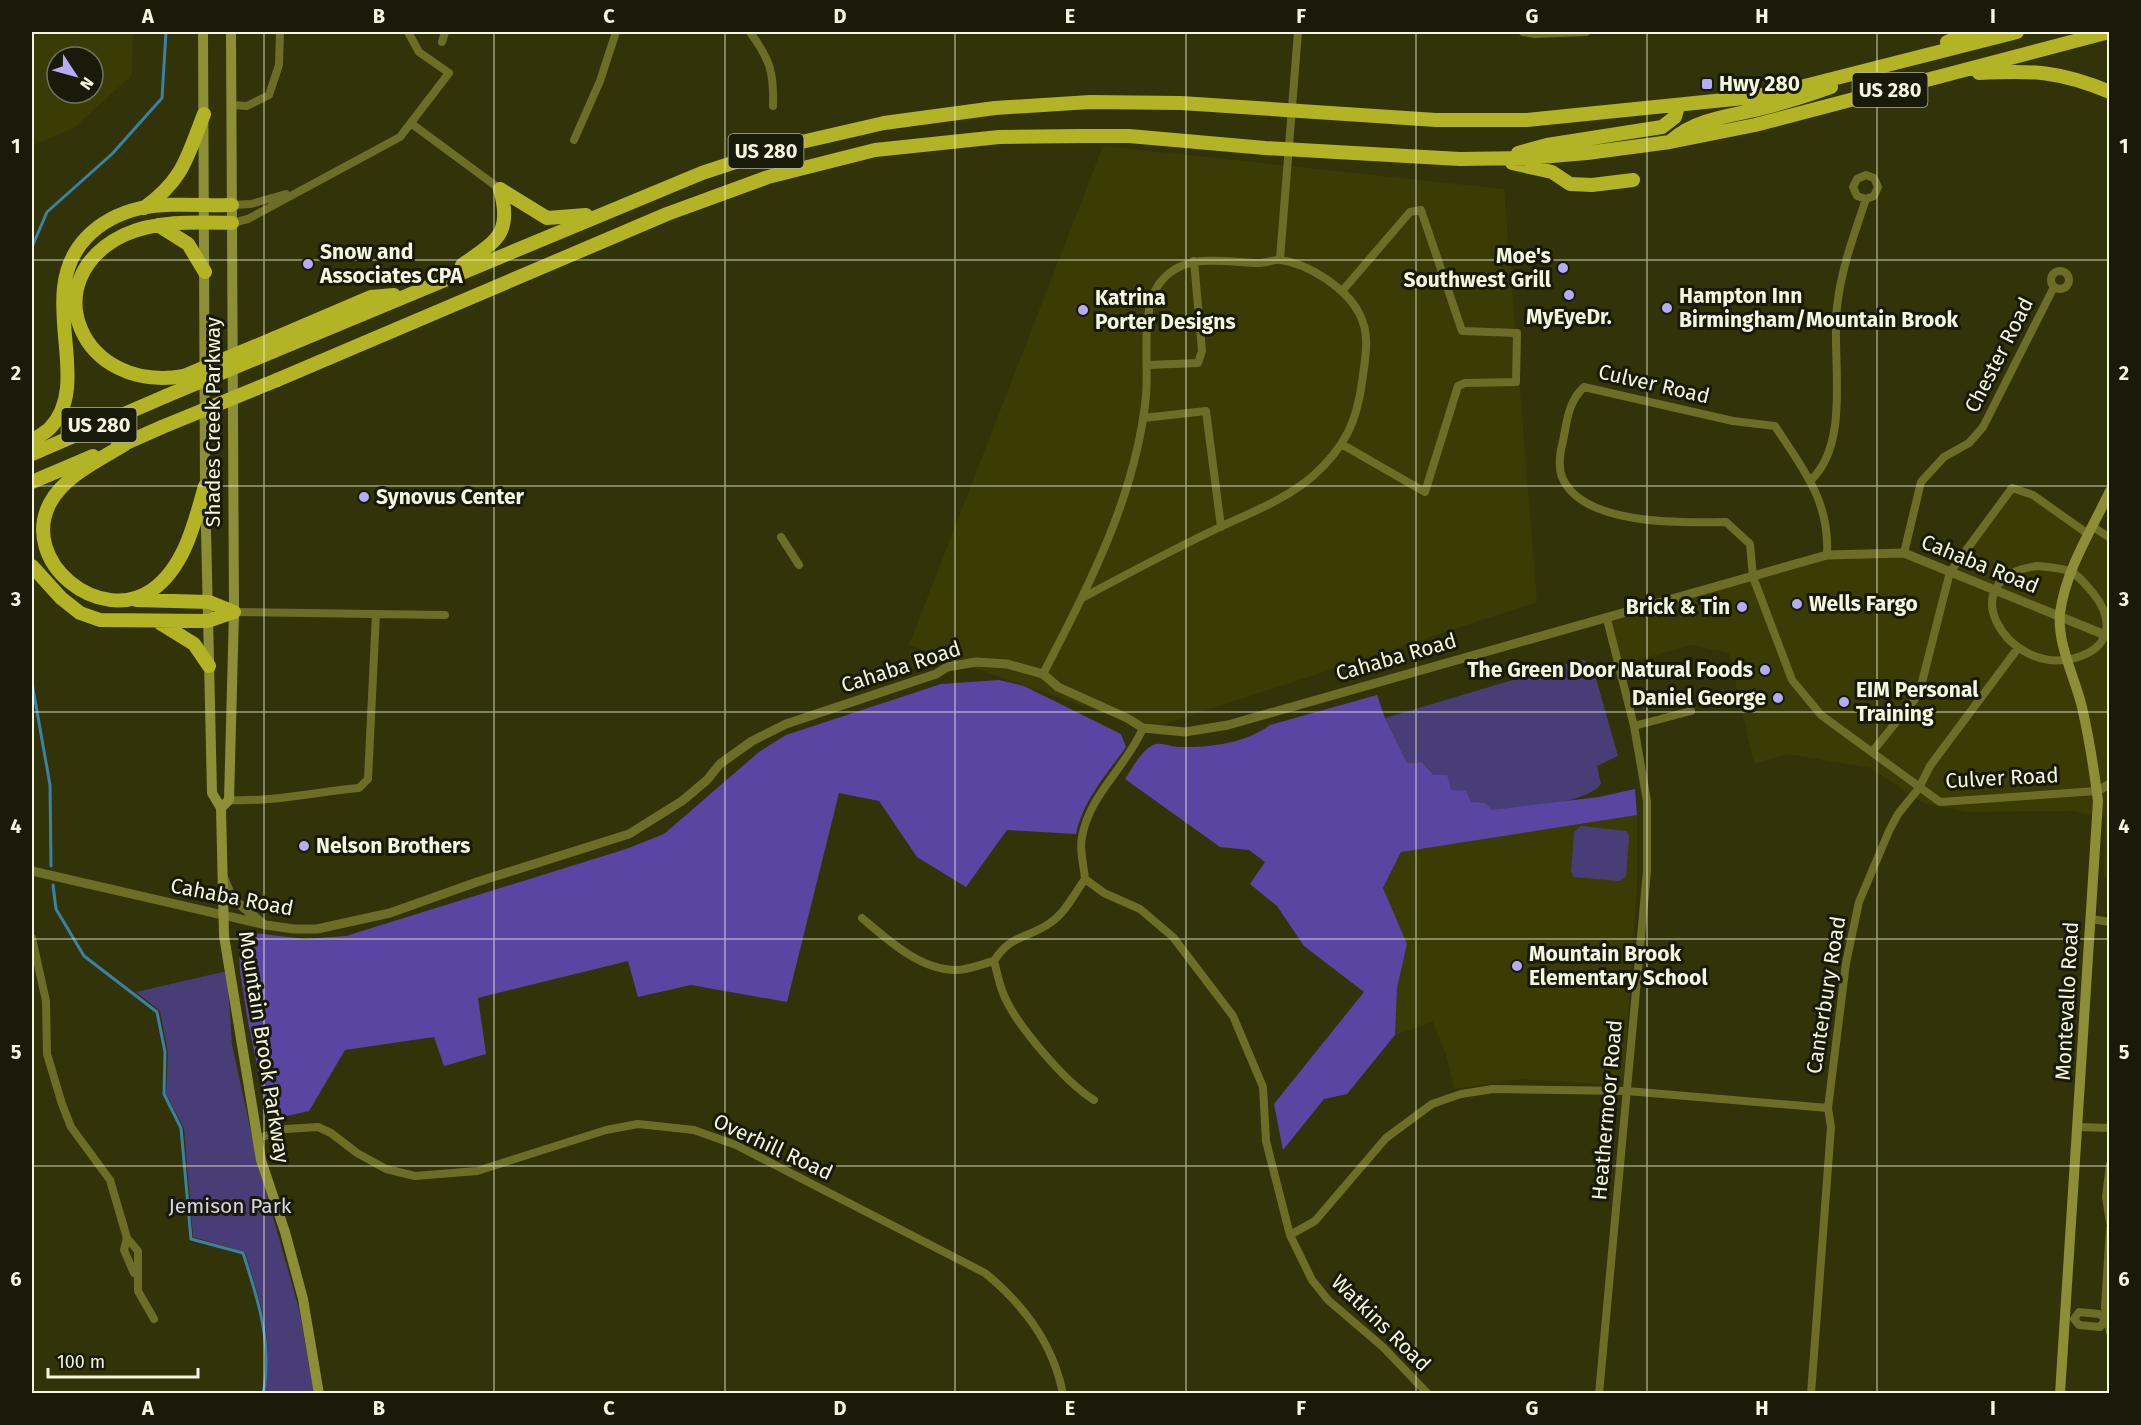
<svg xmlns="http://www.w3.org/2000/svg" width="2141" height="1425" font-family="'Fira Sans',sans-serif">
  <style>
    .built { fill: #3b3c05; fill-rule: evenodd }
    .green { fill: #493d78 }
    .forest { fill: #5b45a3 }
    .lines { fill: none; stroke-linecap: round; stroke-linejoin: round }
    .stream { stroke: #3a82a3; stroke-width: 3 }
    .minor { stroke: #6c6e28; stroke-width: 8 }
    .tertiary { stroke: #6c6e28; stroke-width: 9 }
    .secondary { stroke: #8d8f36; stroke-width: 10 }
    .trunk { stroke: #b2b426; stroke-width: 14 }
    .trunk-bridge { stroke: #b2b426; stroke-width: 14 }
    .grid { fill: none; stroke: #f5f6df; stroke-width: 1.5; stroke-opacity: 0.55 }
    .poi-dot { fill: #b7abf8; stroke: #191a09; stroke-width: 2 }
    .labels { text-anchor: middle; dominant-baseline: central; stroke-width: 6; stroke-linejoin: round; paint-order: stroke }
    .shield { fill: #191a09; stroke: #b3b49f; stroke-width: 1.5 }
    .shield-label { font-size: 20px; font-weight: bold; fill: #f5f6df }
    .poi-label { font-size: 21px; font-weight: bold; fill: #f5f6df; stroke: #191a09; text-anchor: start }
    .street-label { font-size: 21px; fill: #f5f6df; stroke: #191a09 }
    .park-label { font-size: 21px; fill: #d6d3ed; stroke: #191a09 }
    .neatline { fill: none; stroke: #f5f6df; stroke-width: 2 }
    .grid-label { font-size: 20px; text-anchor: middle; font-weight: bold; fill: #f5f6df }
  </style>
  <rect width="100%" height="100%" fill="#323308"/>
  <path class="built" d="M32,32H133L132,75L75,127L32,146ZM57,57H93V93H57Z
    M1103,146L1504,189L1537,602L1149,729L909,645Z
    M2012,488L2033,495L2109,538V882L2104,876L2105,818L2073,811L1968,812L1923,803L1871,768L1788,754L1754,764L1729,653L1692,645L1619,665L1607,619L1808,560L1904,553L1950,572Z
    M1637,815V884L1624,1078L1611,1085L1522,1079L1454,1089L1446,1054L1433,1022L1395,1035L1397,988L1407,945L1383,888L1401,852Z"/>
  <path class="green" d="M1580,660L1586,661L1593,668L1618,756L1597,766L1601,784C1583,806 1520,806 1492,810C1484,803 1480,805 1470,802C1451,795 1436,776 1422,762L1407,763L1385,718Z
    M1581,826L1626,831L1629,836L1626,876L1620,881L1574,877L1571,872L1574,832Z
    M227,971L232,1045L258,1164L299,1309L314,1393H264C276,1345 259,1298 245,1252L193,1237L184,1128L166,1094L168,1053L160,1011L136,992Z"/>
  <path class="forest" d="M999,680L1024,686L1121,734L1126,747C1107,774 1083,800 1076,834L1007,830L966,887L917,857L879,801L839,793L787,1002L691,985L638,997L628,961L478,998L486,1054L444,1066L434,1037L345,1050L309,1111L278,1118L267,1113L248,1022L240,971L239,951L244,938L254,933L305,939L346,936L626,849L664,834L759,752L786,735L941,684Z
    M1377,695L1385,718L1407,763L1422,762L1434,775H1447L1451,790L1466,791L1471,802L1485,803L1492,810L1599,797L1635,789L1637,815L1401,852L1383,888L1407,944L1397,988L1395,1035L1347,1094L1324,1099L1283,1150L1274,1104L1364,992L1304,946L1277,906L1250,884L1265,862L1249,850L1220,847L1125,779C1132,769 1143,747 1156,744C1163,743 1172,747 1179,747C1209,748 1246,743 1270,725Z"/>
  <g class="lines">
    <path class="stream" d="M32,247L47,212L112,154L162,98L166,32
      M32,683L50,785L51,866
      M53,885L56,909L84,956L157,1012L165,1052L164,1094L181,1128L191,1239L243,1253C258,1299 273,1345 263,1394"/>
    <path class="minor" d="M750,32C770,60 774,71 773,106
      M1523,32L1535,34L1586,32
      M442,42L445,32
      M231,105L247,106L269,95L279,65L280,32
      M412,124L500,189
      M574,140L600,81L616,32
      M232,205L251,204L286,194
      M232,223L248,219L400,137L449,73L419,52L408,32
      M1280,259L1298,32
      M2051 280a9 9 0 1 1 18 0a9 9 0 1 1-18 0Z
      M1343,290L1410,212L1421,210L1462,331L1517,333L1516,382L1465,383L1458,386L1425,492L1343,445
      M1148,365L1198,363L1202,351L1194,261
      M1143,418L1206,411L1221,527
      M1810,481C1852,443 1831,357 1837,307C1841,269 1854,235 1866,199L1874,196L1878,187L1874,178L1866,175L1857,179L1853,187L1857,196L1866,199
      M2092,526L2110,538
      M781,537L799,565
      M1904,553L1921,482L1944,457L1969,443L1983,427L2054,287
      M1827,555C1830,501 1803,469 1775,426L1733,421L1584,387C1568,402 1567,421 1563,441C1560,451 1558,467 1562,477C1582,526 1683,523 1726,522L1750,544L1753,577L1792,680L1821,715L1940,802L2097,791
      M2037,566C2047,567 2060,568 2069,571C2079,575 2086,585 2093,593C2115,620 2111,648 2075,658C2008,677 1948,578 2037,566Z
      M234,612L445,615
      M1043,674C1089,585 1136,496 1146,396C1149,363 1140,310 1159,284C1184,250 1224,263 1260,263C1267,263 1274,259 1281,260C1309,264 1346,288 1359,313C1371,335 1365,359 1362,382C1357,422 1344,448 1314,475C1286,500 1247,514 1214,530C1170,551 1127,574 1084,597
      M1634,726L1691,711
      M1143,728C1127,766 1089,795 1082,837C1079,850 1084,866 1085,879L1104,893L1140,909L1173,937L1233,1016L1263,1087L1266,1141L1290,1235L1312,1280L1328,1300L1383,1347L1428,1394
      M1872,752L1919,694L1950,572L2012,488L2033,495L2088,534
      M229,800C273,802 315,792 359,788L368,779L376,614
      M1085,879C1075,893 1065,913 1050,923C1027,939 1011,934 994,961C997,972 999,983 1003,993C1015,1024 1066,1083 1094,1100
      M862,918C888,940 920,970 956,970C968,970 982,964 994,961
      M2091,919L2110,922
      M32,938L46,1001L47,1054L62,1104L71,1127L110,1180L127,1238L138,1251V1291L154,1319
      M2079,1127L2110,1128
      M259,1138L286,1129L318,1127L331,1133L357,1153L386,1169L415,1176L477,1171L606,1130L638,1124L694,1130L736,1145L985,1273C1024,1305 1053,1343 1063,1394
      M2110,1164L2106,1197L2110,1223
      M2110,1228L2105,1307L2110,1332
      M1290,1235L1315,1221L1386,1138L1432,1104L1461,1094L1493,1089L1627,1091L1828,1108
      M127,1238L124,1250L134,1273
      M2079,1312L2099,1314L2106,1319L2100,1327L2079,1325L2074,1319Z
      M1599,1394L1647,871V801L1634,726L1607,619
      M1811,1394L1831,1127L1828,1108L1846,963L1859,902L1889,831L1898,814L1919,788L1930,766L2018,648"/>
    <path class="tertiary" d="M2097,791L2110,784
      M32,871L266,925L294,929H317L390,913L477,882L629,834L682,801L707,780L720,764L752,741L786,724L936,674L947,667L976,662L1007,664L1043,674L1058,687L1127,718L1143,728L1185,732L1228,725L1827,555L1904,553L2110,637
      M223,876L232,898L261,922"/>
    <path class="secondary" d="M203,32L205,486L212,793L221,808L224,936L261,1160L285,1232L303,1299L319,1394
      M221,808L229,800L234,612L231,32
      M2060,1394L2098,801C2094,769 2089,738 2082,707C2075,678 2057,644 2060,613C2066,569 2091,531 2110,491"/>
    <path class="trunk" d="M1947,42L1973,32
      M1979,73C2032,70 2060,71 2110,92
      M1672,140C1698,118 1731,116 1763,108C1786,102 1809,95 1831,87
      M1518,153L1547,145L1662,127L1675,117L1678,106
      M1512,163L1552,172L1570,184L1592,185L1633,180
      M500,189L547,218L586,215
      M144,208C184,179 187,157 204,114
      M158,225L188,244L205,272
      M462,265C496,241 513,234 500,189
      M275,338L371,297L394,295
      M274,351L702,173L784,146L884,123L995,108L1090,102L1181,103L1436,120H1527L1744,98L1781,92L2017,32
      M184,376C80,394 33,279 124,235C156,220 197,222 232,223
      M277,380L667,214L768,177L875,150L999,137L1081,136H1129L1265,148L1460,159L1528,158L1587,153L1670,142L1755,125L2109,32
      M32,441C37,437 45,433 50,428C95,381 33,294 86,238C101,222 119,213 141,208C169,202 203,206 232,205
      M125,444C100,460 65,475 50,503C19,562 100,626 152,590C185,567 195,521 205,486
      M117,447L162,427
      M32,454L166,396
      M32,482L93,456
      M32,566L61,598L80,613L100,620L208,621L234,612
      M136,600L209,602L234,612
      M160,623L194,644L209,666"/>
    <path class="trunk-bridge" d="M184,376L275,338
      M166,396L274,351
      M162,427L277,380"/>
  </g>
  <path class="grid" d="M264,32V1394M494,32V1394M725,32V1394M955,32V1394M1186,32V1394M1416,32V1394M1647,32V1394M1877,32V1394M32,260H2110M32,486H2110M32,712H2110M32,939H2110M32,1166H2110"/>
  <g class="poi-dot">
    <rect x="1701" y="78" width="12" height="12" rx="3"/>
    <circle cx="308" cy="264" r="6"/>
    <circle cx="1563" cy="268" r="6"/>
    <circle cx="1569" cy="295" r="6"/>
    <circle cx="1667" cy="308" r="6"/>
    <circle cx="1083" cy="310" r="6"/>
    <circle cx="364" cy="497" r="6"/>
    <circle cx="1797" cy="604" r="6"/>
    <circle cx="1742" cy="607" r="6"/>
    <circle cx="1765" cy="670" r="6"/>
    <circle cx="1778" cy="698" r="6"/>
    <circle cx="1844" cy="702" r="6"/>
    <circle cx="304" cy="846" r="6"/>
    <circle cx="1517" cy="966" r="6"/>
  </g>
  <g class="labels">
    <g class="shield">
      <rect x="1852.5" y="73" width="75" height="34" rx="4.5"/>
      <rect x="728.5" y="134" width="75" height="34" rx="4.5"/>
      <rect x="61.5" y="408" width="75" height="34" rx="4.5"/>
    </g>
    <g class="shield-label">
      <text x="1890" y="90">US 280</text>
      <text x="766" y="151">US 280</text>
      <text x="99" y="425">US 280</text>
    </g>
    <g class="poi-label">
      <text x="1719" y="84">Hwy 280</text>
      <text x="320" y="252">Snow and<tspan x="320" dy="24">Associates CPA</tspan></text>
      <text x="1551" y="256" text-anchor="end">Moe's<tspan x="1551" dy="24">Southwest Grill</tspan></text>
      <text x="1679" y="296">Hampton Inn<tspan x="1679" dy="24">Birmingham/Mountain Brook</tspan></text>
      <text x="1095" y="298">Katrina<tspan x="1095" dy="24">Porter Designs</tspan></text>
      <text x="1569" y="317" text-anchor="middle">MyEyeDr.</text>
      <text x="376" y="497">Synovus Center</text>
      <text x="1809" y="604">Wells Fargo</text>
      <text x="1730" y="607" text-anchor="end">Brick &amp; Tin</text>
      <text x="1753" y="670" text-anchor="end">The Green Door Natural Foods</text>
      <text x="1856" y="690">EIM Personal<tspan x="1856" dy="24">Training</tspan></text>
      <text x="1766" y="698" text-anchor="end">Daniel George</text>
      <text x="316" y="846">Nelson Brothers</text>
      <text x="1529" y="954">Mountain Brook<tspan x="1529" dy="24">Elementary School</tspan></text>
    </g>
    <g class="street-label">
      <text transform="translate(1999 355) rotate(-63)">Chester Road</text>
      <text transform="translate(1654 384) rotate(13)">Culver Road</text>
      <text transform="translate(213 422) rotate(-90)">Shades Creek Parkway</text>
      <text transform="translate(1980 564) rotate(22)">Cahaba Road</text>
      <text transform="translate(1396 657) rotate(-16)">Cahaba Road</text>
      <text transform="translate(901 667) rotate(-18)">Cahaba Road</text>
      <text transform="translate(2002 778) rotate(-3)">Culver Road</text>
      <text transform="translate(232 897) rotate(11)">Cahaba Road</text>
      <text transform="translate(1826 995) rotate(-81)">Canterbury Road</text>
      <text transform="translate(2067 1001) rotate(-87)">Montevallo Road</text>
      <text transform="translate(264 1047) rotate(81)">Mountain Brook Parkway</text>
      <text transform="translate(1607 1110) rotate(-85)">Heathermoor Road</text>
      <text transform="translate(773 1147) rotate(25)">Overhill Road</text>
      <text transform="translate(1381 1323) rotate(44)">Watkins Road</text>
    </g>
    <g class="park-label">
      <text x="230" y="1206">Jemison Park</text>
    </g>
  </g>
  <rect width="2141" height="1425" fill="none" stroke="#191a09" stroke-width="66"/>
  <g transform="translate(75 75) rotate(126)"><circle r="28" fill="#191a09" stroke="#71725f" stroke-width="1.5"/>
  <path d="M0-4.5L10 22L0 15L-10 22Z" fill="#b7abf8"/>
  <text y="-9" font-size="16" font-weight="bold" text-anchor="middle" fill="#f5f6df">N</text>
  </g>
  <path d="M48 1368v9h150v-9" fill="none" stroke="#f5f6df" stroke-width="3"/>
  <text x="57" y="1368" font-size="18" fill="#f5f6df" stroke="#191a09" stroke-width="4.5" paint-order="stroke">100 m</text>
  <rect x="33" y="33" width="2075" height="1359" class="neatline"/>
  <g class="grid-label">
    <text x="148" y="23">A</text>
    <text x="379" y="23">B</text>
    <text x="609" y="23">C</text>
    <text x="840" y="23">D</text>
    <text x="1070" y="23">E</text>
    <text x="1301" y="23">F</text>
    <text x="1532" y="23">G</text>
    <text x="1762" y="23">H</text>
    <text x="1993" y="23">I</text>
    <text x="16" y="153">1</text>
    <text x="2124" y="153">1</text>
    <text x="16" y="380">2</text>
    <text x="2124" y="380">2</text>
    <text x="16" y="606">3</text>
    <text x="2124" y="606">3</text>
    <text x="16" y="833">4</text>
    <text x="2124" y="833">4</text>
    <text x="16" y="1059">5</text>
    <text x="2124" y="1059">5</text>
    <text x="16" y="1286">6</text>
    <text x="2124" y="1286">6</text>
    <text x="148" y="1415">A</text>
    <text x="379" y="1415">B</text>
    <text x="609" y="1415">C</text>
    <text x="840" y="1415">D</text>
    <text x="1070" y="1415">E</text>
    <text x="1301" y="1415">F</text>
    <text x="1532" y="1415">G</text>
    <text x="1762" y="1415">H</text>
    <text x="1993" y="1415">I</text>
  </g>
</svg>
